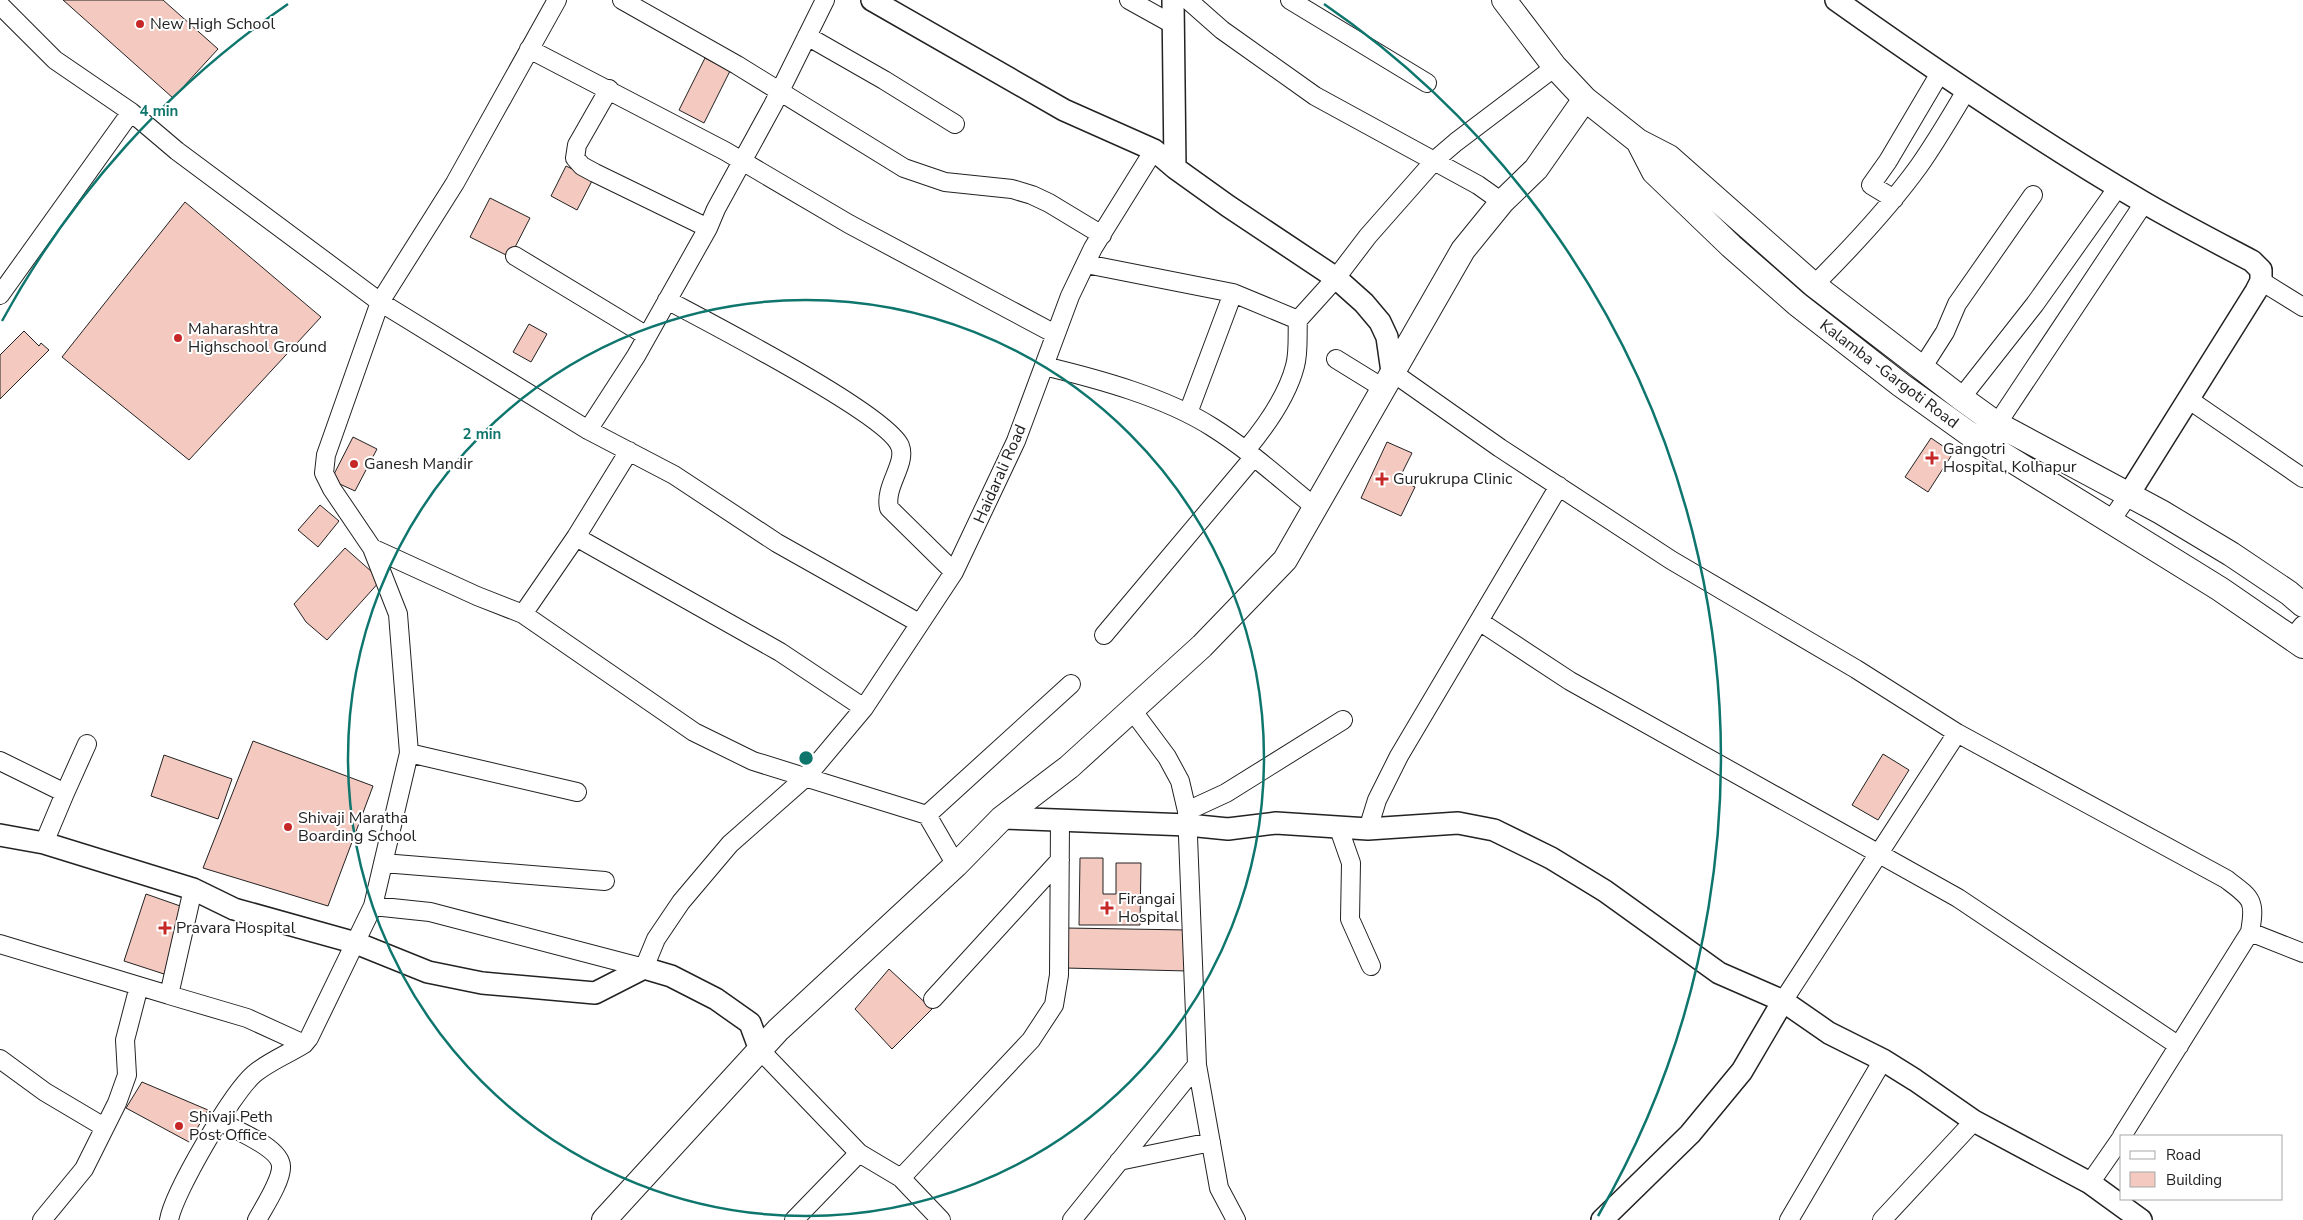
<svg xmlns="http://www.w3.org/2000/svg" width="2303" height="1220" font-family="'Nunito Sans',sans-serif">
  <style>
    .building { fill: #f3c9c0; stroke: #222 }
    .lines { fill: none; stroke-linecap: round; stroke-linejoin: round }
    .minor-casing { stroke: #222; stroke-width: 20 }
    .tertiary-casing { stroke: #222; stroke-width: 24 }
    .secondary-casing { stroke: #222; stroke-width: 26 }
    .minor { stroke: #fff; stroke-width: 18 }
    .tertiary { stroke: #fff; stroke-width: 21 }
    .secondary { stroke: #fff; stroke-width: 24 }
    .ring { fill: none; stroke: #0f766e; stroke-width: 2.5 }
    .poi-dot { fill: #c62828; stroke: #fff; stroke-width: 2 }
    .labels { text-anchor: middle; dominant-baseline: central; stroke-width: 4; stroke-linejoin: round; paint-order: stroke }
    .poi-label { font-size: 16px; fill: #222; stroke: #fff; text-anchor: start }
    .street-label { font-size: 16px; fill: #222; stroke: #fff }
    .centre { fill: #0f766e; stroke: #fff; stroke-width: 2.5 }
    .ring-label { font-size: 15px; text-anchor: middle; font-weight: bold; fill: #0f766e; stroke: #fff; stroke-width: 4; stroke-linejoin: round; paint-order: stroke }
  </style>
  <rect width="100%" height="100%" fill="#fff"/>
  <path class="building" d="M63,0H163L218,49L173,98Z
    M705,58L730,71L704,123L679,110Z
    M566,166L593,179L577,210L551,196Z
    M490,198L530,218L510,257L470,237Z
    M185,202L321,317L189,460L62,357Z
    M529,324L547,334L531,362L513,352Z
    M24,331L39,346L41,343L49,350L0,399V355Z
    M353,437L377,449L355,491L331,480Z
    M1931,438L1953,453L1928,492L1905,477Z
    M1387,442L1412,453L1399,479L1415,487L1401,516L1361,498Z
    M320,505L339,521L318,547L298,530Z
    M345,548L381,580L327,640L306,622L294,604Z
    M253,741L373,786L328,906L203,868Z
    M1883,754L1909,770L1878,820L1852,805Z
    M164,755L232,779L218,819L151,796Z
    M1080,858H1103V894H1116V863H1141L1140,925H1079Z
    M146,894L186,908L164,974L124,961Z
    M1066,928L1188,930V971L1065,968Z
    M889,969L932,1009L892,1049L855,1009Z
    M142,1082L208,1110L189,1142L126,1108Z"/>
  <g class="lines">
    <defs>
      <path id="minor" d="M622,0L737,65L904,168L945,182L1012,189L1032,195L1049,203L1102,235
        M1129,0L1174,25
        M1188,0L1222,30L1315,96L1478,185L1502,202
        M1290,0L1427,83
        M0,5L55,60L131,112L177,151L380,302L588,430L674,475L777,543L919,623
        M807,36L884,80L955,124
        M529,49L725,151L849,224L1055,334
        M609,89L577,145L575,158L582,166L595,173L708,228
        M1894,199L1871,185L1888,161L1940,73
        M515,256L647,336
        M1086,264L1233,293L1298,320L1336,278L1368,236L1435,160L1456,142L1555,67
        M2261,281L2303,307
        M1814,285C1852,247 1888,209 1919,166C1936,142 1951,116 1966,91
        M0,295L131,112
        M667,300C706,321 887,414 900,446C907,464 884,486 889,508L954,572
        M1336,359L1383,388
        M1044,366C1098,379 1165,397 1212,427C1249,450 1281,480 1315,507
        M1922,368L1945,332L1957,304L2033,195
        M1392,372L1500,448L1671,560L1856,669L1957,733L1783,1001
        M1961,398L2035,304L2118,187
        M2188,399L2303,478
        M1188,413L1233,293
        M1997,424L2144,203
        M588,430L636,356L708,228L716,209L773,105L825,0
        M1246,450C1266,426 1287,397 1295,366C1299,352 1297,334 1298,320
        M2110,522L2129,494
        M576,537L780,652L864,708
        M372,548L477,596L523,614L694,732L753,761L927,815L956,865
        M523,614L576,537L629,451
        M1479,621L1570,681L1958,898L2179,1046
        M1104,635L1253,458
        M2292,638L2303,625
        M1132,710L1167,757L1180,781L1187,811L1197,1065L1219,1188L1236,1220
        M1957,733L2226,879C2251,898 2256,899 2250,932L2122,1136
        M409,753L577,792
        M0,761L65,793L44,843
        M65,793L87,744
        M1187,811L1226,793L1343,720
        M927,815L1071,684
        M1338,826L1351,863L1350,919L1371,966
        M1368,829L1377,800L1399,756L1559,486
        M383,863L605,881
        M373,906L430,912L644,968L656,939L681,902L730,844L807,776L864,708L954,572L1016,441L1070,296L1093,248L1154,150
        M2250,932L2303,953
        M0,944L139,986
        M169,995L247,1018L304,1044
        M933,999L1060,860
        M760,1050L859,1153L901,1178L941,1220
        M0,1059L45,1092L104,1127
        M219,1121C235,1130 280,1147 281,1166C282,1180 264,1207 257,1220
        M1119,1161L1211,1142
        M901,1178L1031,1040L1054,1005L1059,975L1060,821
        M2090,1183L2122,1137
        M42,1220L84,1169L117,1103L127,1075L125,1040L139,986L169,995L193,889
        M169,1220C174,1192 232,1093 254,1074C268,1062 288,1054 304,1044L309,1038L373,906L409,753L398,614L372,548L332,489L324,473L326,455L380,302L455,183L557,0
        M794,1220L859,1153
        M1072,1220L1197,1065
        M1789,1220L1883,1060
        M1882,1220L1974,1121"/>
      <path id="tertiary" d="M872,0L1064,110L1154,150L1175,168L1228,206L1336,278L1364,303L1380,322L1387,337L1392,372
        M1173,0L1175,168
        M1836,0C1936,71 2037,140 2143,202C2179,223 2216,242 2252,261L2261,270V281L2256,291L2129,494
        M1002,818L1188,825L1228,829L1276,823L1368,829L1458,823L1494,830L1551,858L1605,891L1719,973L1783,1001L1829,1033L1883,1060L1915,1080L1974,1121L2090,1183L2141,1220
        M0,835L44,843L193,889L234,909L356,943L428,972L482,983L595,993L644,968L671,976L716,999L750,1023L760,1050
        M1602,1220L1690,1134L1742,1071L1783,1001"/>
      <path id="secondary" d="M1504,0L1555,67L1585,99L1638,141L1669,157L1814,285L1961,398L1997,424L2161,512L2231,554L2289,593L2303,605
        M1638,141L1654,172L1731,246L1797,304L1901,385L1968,433L2220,589L2303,646
        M604,1220L778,1030L956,865L1002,818L1069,767L1202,646L1285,560L1463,250L1502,202L1536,169L1585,99"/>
    </defs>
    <use href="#minor" class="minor-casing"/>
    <use href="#tertiary" class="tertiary-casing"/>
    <use href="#secondary" class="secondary-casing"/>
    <use href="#minor" class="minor"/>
    <use href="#tertiary" class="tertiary"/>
    <use href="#secondary" class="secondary"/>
  </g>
  <g class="ring">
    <circle cx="806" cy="758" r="458"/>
    <path d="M2 321A915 915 0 0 1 288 4M1324 4A915 915 0 0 1 1598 1216"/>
  </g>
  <g class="poi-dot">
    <circle cx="140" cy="24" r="5"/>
    <circle cx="178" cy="338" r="5"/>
    <path d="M1929.5 450.5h5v5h5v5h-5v5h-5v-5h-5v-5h5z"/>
    <circle cx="354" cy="464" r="5"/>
    <path d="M1379.5 471.5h5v5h5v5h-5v5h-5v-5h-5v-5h5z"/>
    <circle cx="288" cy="827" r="5"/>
    <path d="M1104.5 900.5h5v5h5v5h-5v5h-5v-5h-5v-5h5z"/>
    <path d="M162.5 920.5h5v5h5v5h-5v5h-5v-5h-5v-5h5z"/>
    <circle cx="179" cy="1126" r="5"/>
  </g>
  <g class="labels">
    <g class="poi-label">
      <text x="150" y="24">New High School</text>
      <text x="188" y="329">Maharashtra<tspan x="188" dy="18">Highschool Ground</tspan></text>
      <text x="1943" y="449">Gangotri<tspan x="1943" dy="18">Hospital, Kolhapur</tspan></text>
      <text x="364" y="464">Ganesh Mandir</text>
      <text x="1393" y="479">Gurukrupa Clinic</text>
      <text x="298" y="818">Shivaji Maratha<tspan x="298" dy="18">Boarding School</tspan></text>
      <text x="1118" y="899">Firangai<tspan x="1118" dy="18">Hospital</tspan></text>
      <text x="176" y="928">Pravara Hospital</text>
      <text x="189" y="1117">Shivaji Peth<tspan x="189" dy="18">Post Office</tspan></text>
    </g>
    <g class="street-label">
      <text transform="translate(1889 374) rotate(37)">Kalamba -Gargoti Road</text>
      <text transform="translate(1000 474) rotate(-66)">Haidarali Road</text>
    </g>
  </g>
  <circle cx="806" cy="758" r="8" class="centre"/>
  <g class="ring-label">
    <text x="159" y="116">4 min</text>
    <text x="482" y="439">2 min</text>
  </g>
  <rect x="2120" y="1135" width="162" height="65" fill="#ffffff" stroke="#a7a7a7"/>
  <rect x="2130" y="1151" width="25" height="8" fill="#ffffff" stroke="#a7a7a7"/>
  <text x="2166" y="1160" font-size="15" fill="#222222">Road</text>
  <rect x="2130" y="1172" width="25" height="15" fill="#f3c9c0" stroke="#a7a7a7"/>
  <text x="2166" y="1185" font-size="15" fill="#222222">Building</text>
</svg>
